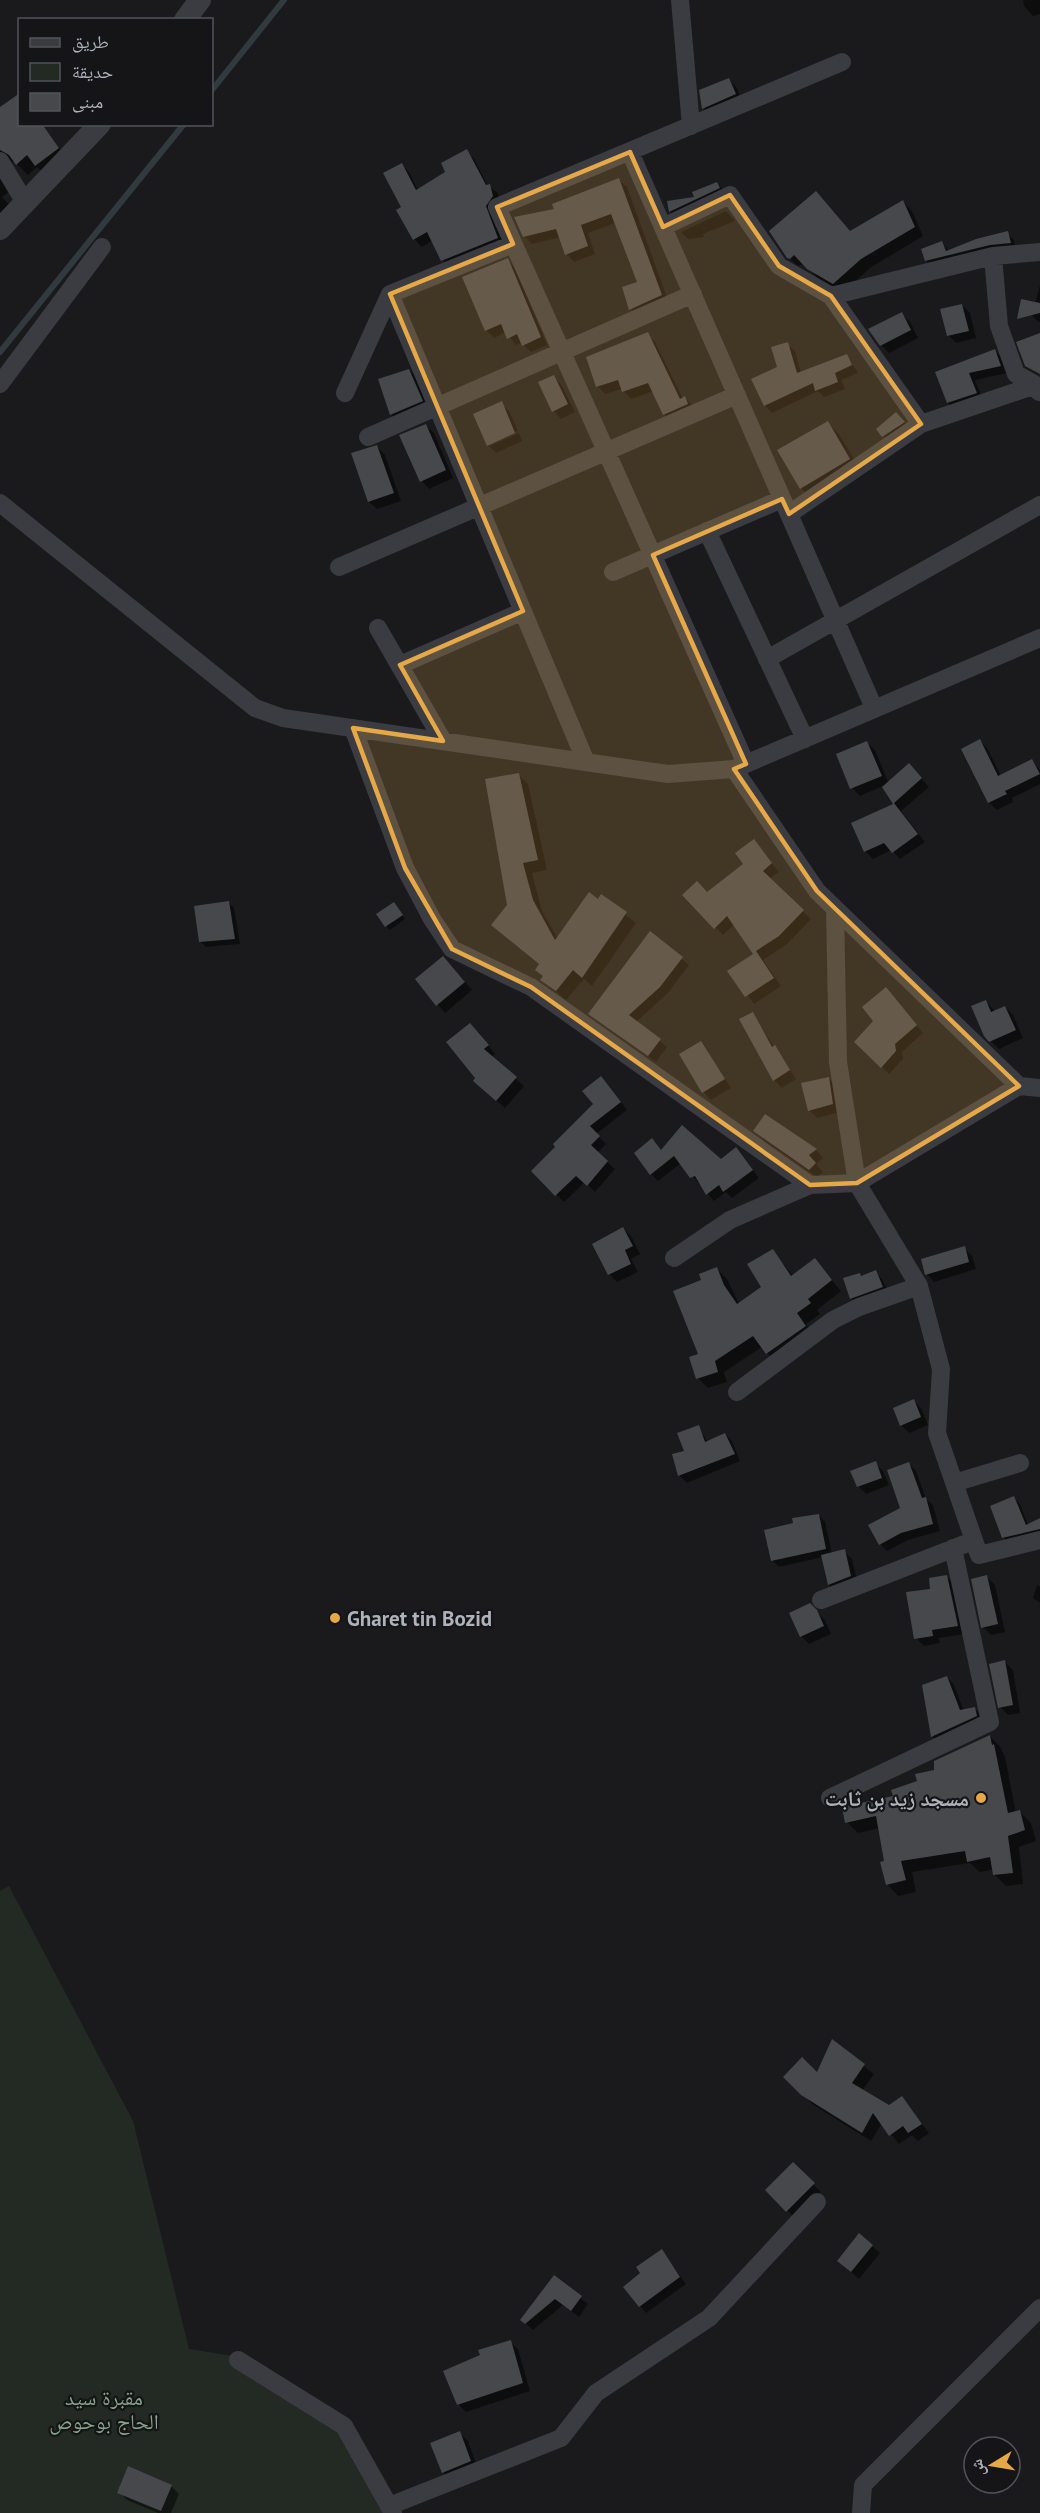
<svg xmlns="http://www.w3.org/2000/svg" width="1040" height="2513" font-family="'PT Sans','Noto Naskh Arabic',sans-serif">
  <style>
    .green { fill: #222a23 }
    .shadow { fill: #0007 }
    .lines { fill: none; stroke-linecap: round; stroke-linejoin: round }
    .stream { stroke: #303a3f; stroke-width: 6 }
    .building { fill: #47484c }
    .minor { stroke: #3b3c41; stroke-width: 18 }
    .tertiary { stroke: #3b3c41; stroke-width: 22 }
    .marked { fill: #e7a847; fill-opacity: 0.2; stroke: #e7a847; stroke-width: 4.5; stroke-linejoin: round }
    .poi-dot { fill: #e7a847; stroke: #151517; stroke-width: 2 }
    .labels { text-anchor: middle; dominant-baseline: central; stroke-width: 4.5; stroke-linejoin: round; paint-order: stroke }
    .poi-label { font-size: 21px; font-weight: bold; fill: #adb2bb; stroke: #151517; text-anchor: start }
    .park-label { font-size: 21px; fill: #86a486; stroke: #151517 }
  </style>
  <rect width="100%" height="100%" fill="#1a1a1c"/>
  <path class="green" d="M9,1886L133,2121L189,2349L233,2356L357,2440L391,2513H0V1891Z"/>
  <path class="shadow" d="M1023,0H1040V14L1033,16L1024,6Z
    M729,80L737,88L742,102L711,116L704,108Z
    M0,109L20,124H41L69,160L47,176L37,167L28,175L15,162H5L0,172Z
    M466,151L474,159L488,186L498,193L505,246L450,268L443,260L433,240L422,247L414,239L403,208L401,164L409,172L418,190L447,173Z
    M0,175L9,192L2,197L12,208L0,220Z
    M619,180L627,187L669,303L638,317L631,309L639,283L615,223L588,233L595,254L574,262L567,254L561,237L532,244L524,236L556,210Z
    M717,184L725,191L678,219L670,211Z
    M903,202L912,211L923,236L870,268L843,292L818,278L804,264L798,266L788,257L851,233Z
    M726,211L735,221L703,234L704,237L688,239L681,232Z
    M1007,233L1014,240L1016,249L933,267L926,261L942,243L949,251Z
    M507,260L515,268L547,345L531,352L522,343L516,345L506,332L494,338L486,330Z
    M1040,285V321L1038,322L1032,315Z
    M962,305L970,313L976,338L956,343L948,335Z
    M902,314L910,322L918,338L889,353L881,345Z
    M647,334L655,342L683,399L685,398L693,406L672,422L664,414L654,391L631,399L622,389L605,394L597,386Z
    M787,344L795,351L801,373L846,355L858,373L841,380L845,389L824,397L818,391L772,413L765,406Z
    M995,351L1002,358L1007,373L975,380L983,400L955,410L948,403L937,373Z
    M409,370L421,382L434,413L403,426L391,414Z
    M553,377L561,384L575,412L561,419L554,411Z
    M501,403L509,411L518,431L490,443V446L519,433L522,441L496,453L488,445Z
    M827,422L839,434L861,471L813,500L801,488Z
    M904,422L911,430L891,443L884,436Z
    M426,426L434,433L453,478L429,489L422,481Z
    M377,447L385,455L401,501L377,509L369,502L352,454Z
    M980,741L987,748L1001,776L1032,761L1040,770V784L1012,798L1013,802L997,810L989,803L963,749Z
    M867,743L875,750L889,784L917,773L929,787L901,811L925,842L900,859L892,850L873,859L865,851L853,824L895,804L883,786L860,796L852,788L838,755Z
    M518,774L528,784L547,870L532,873L542,911L558,939L601,896L636,923L592,986L584,979L566,1000L542,979L544,977L537,970L540,965L493,925L509,905Z
    M754,841L779,872L769,879L811,919L787,944L763,960L781,986L754,1004L730,971L755,954L735,924L723,935L685,895L707,894L745,865Z
    M228,902L234,908L240,944L206,947L200,941Z
    M397,908L405,919L390,930L386,926Z
    M650,933L689,965L667,994L636,1022L667,1047L656,1062L590,1013Z
    M451,966L472,990L445,1013L417,980Z
    M893,997L923,1033L902,1052L903,1059L889,1074L856,1042Z
    M986,1001L995,1012L1005,1007L1013,1015L1023,1038L999,1049L985,1035Z
    M752,1014L796,1079L782,1088L774,1080L751,1041Z
    M478,1032L495,1054L491,1057L524,1086L505,1108L482,1088L477,1078Z
    M701,1043L731,1088L711,1100L704,1092Z
    M828,1078L836,1086L840,1112L817,1118L809,1110Z
    M608,1086L627,1110L596,1134L606,1144L597,1153L615,1169L595,1192L585,1182L564,1202L533,1171L558,1147Z
    M765,1116L816,1150L823,1158L816,1164L823,1172L817,1177L763,1139L755,1131Z
    M736,1149L759,1178L732,1198L726,1192L714,1201L681,1163L658,1181L651,1174L662,1151L721,1160Z
    M623,1229L631,1236L640,1254L631,1259L638,1272L617,1282L609,1274Z
    M964,1248L972,1256L976,1269L934,1282L927,1274Z
    M773,1251L793,1276L815,1260L841,1291L817,1310L820,1314L806,1324L815,1337L777,1364L762,1347L724,1372L727,1382L708,1388L698,1378L703,1281L717,1269L727,1279L739,1304L763,1288Z
    M875,1272L882,1279L889,1294L858,1305L851,1298L860,1274L863,1277Z
    M914,1401L921,1408L928,1425L909,1433L901,1425Z
    M698,1427L708,1442L725,1434L732,1441L740,1461L687,1483L680,1476L674,1455L686,1452Z
    M875,1463L883,1471L889,1485L866,1494L858,1486Z
    M909,1464L916,1471L926,1499L933,1505L940,1531L908,1540L887,1551L880,1544L902,1508Z
    M1014,1498L1020,1504L1029,1528L1040,1518V1535L1009,1543L1003,1537Z
    M819,1515L825,1522L832,1554L844,1551L852,1559L858,1584L837,1592L829,1585L823,1557L779,1567L772,1560L795,1524Z
    M947,1577L955,1585L965,1634L939,1638L940,1643L924,1646L916,1638L932,1590Z
    M987,1577L995,1585L1005,1632L991,1635L983,1627Z
    M1037,1585L1040,1586V1603L1033,1598Z
    M810,1605L825,1620L831,1634L809,1644L801,1636Z
    M1005,1662L1013,1670L1020,1713L1008,1715L1000,1707Z
    M947,1677L954,1685L964,1711L975,1709L982,1716L940,1744L933,1737L924,1686Z
    M990,1736L1001,1748L1005,1757L1016,1813L1020,1812L1031,1823L1036,1841L1019,1847L1023,1884L1006,1886L994,1874V1869L980,1872L970,1863L912,1872L916,1892L898,1896L887,1884L880,1828L858,1833L847,1822L895,1797Z
    M832,2041L874,2074L862,2091L889,2107L902,2097L929,2133L918,2141L912,2135L899,2144L882,2123L871,2141L812,2104L785,2077L819,2075Z
    M793,2164L821,2192L795,2218L767,2190Z
    M872,2246L880,2253L859,2279L839,2261Z
    M662,2251L686,2284L646,2313L640,2306L642,2274Z
    M554,2277L588,2304L579,2317L563,2305L533,2330L522,2320Z
    M510,2342L518,2349L530,2391L466,2412L458,2404Z
    M460,2433L468,2441L478,2469L451,2480L443,2472Z
    M171,2486L179,2494L171,2513H158L127,2500L119,2492Z"/>
  <g class="lines">
    <path class="stream" d="M212,90L284,0
      M0,352L184,124"/>
  </g>
  <path class="building" d="M729,78L736,94L702,109L699,90Z
    M20,93V124H42L59,148L35,166L27,155L16,165L9,155L0,150V107Z
    M467,149L486,185L490,184L493,196L486,206L498,238L441,261L427,232L413,240L396,210L401,207L383,173L402,163L416,190L445,172L441,163Z
    M619,178L662,295L629,310L622,287L637,282L611,214L581,225L588,246L565,255L556,229L523,237L514,217L554,209L552,204Z
    M717,182L720,188L669,212L667,201L694,197L692,192Z
    M816,191L850,231L903,200L915,227L861,259L833,284L807,269L794,255L790,259L787,258L769,231Z
    M1008,231L1011,243L990,245L925,261L921,249L942,241L946,251L976,239Z
    M508,258L541,337L522,346L517,334L507,339L501,324L485,331L462,277Z
    M1021,299L1040,303V313L1017,319Z
    M962,304L969,331L947,336L940,309Z
    M902,312L911,330L880,346L868,329Z
    M648,332L680,399L685,396L688,404L663,415L648,383L622,392L618,380L596,387L586,357Z
    M1040,333V374L1025,366L1016,342Z
    M788,342L797,373L847,354L852,365L835,373L838,382L815,391L813,383L764,406L751,379L777,367L771,347Z
    M995,349L1001,366L969,373L977,393L947,403L935,372Z
    M409,369L423,401L390,415L378,379Z
    M554,375L568,404L552,412L538,382Z
    M502,401L515,433L487,446L473,414Z
    M896,412L905,422L882,437L876,429Z
    M828,421L850,459L800,489L777,450Z
    M426,424L446,470L420,482L399,435Z
    M377,445L394,493L368,502L351,453Z
    M980,739L998,776L1032,759L1040,774L1005,791L1007,794L988,803L961,749Z
    M867,741L882,776L850,789L836,754Z
    M909,763L922,778L894,803L918,834L892,853L884,843L864,852L851,823L893,804L882,787Z
    M519,773L538,860L523,863L533,900L555,940L589,892L598,899L601,894L627,912L582,978L573,970L556,991L540,980L543,976L535,970L539,964L491,925L507,905L485,779Z
    M754,839L772,863L763,871L804,910L779,936L756,951L774,978L745,997L727,971L753,954L727,916L714,929L682,895L697,881L707,892L743,864L735,853Z
    M229,901L235,939L199,942L194,906Z
    M394,902L403,915L385,927L376,914Z
    M650,931L683,957L660,987L629,1015L661,1039L648,1056L588,1014Z
    M443,956L465,982L436,1006L415,979Z
    M886,987L917,1025L895,1044L896,1051L881,1068L854,1042L873,1021L862,1007Z
    M986,1000L991,1012L1005,1006L1016,1030L989,1042L984,1036L971,1006Z
    M753,1012L772,1047L775,1045L790,1070L773,1081L739,1019Z
    M470,1023L489,1045L484,1049L517,1077L496,1101L473,1081L475,1078L446,1042Z
    M701,1041L725,1079L702,1093L679,1054Z
    M601,1076L621,1102L590,1126L600,1136L591,1145L608,1161L587,1186L576,1176L555,1196L531,1171L555,1147L553,1144L593,1104L582,1091Z
    M829,1077L833,1104L808,1111L801,1083Z
    M765,1114L817,1149L809,1155L816,1163L809,1170L753,1131Z
    M682,1125L721,1159L736,1147L753,1170L723,1192L719,1185L706,1195L695,1176L690,1178L674,1156L650,1175L634,1153L652,1138L661,1150Z
    M623,1227L633,1246L625,1250L631,1264L608,1275L592,1244Z
    M965,1246L969,1262L925,1275L921,1259Z
    M773,1249L791,1276L815,1258L832,1280L808,1299L811,1303L797,1313L806,1326L766,1354L753,1336L715,1361L718,1372L696,1379L689,1357L698,1354L673,1291L701,1280L699,1274L717,1267L724,1285L737,1304L761,1287L747,1264Z
    M876,1270L883,1287L850,1299L843,1278L860,1273L861,1276Z
    M914,1399L921,1417L900,1426L893,1408Z
    M699,1425L705,1442L725,1433L735,1454L678,1476L672,1454L684,1451L677,1433Z
    M876,1461L882,1478L857,1487L850,1471Z
    M909,1462L922,1498L926,1497L933,1524L901,1533L879,1545L868,1525L900,1508L887,1470Z
    M1014,1496L1026,1525L1040,1518V1529L1002,1538L990,1506Z
    M819,1514L826,1549L771,1561L764,1530L793,1523L792,1518Z
    M845,1549L851,1576L828,1585L821,1555Z
    M947,1575L958,1626L932,1630L933,1636L914,1639L906,1592L930,1589L929,1578Z
    M987,1575L998,1624L981,1628L971,1579Z
    M810,1603L817,1610L824,1626L800,1637L789,1613Z
    M1005,1660L1013,1705L998,1708L989,1664Z
    M947,1676L960,1710L975,1707L977,1716L931,1737L922,1685Z
    M990,1735L992,1745L994,1744L1008,1813L1020,1810L1025,1830L1008,1836L1013,1873L993,1875L990,1857L967,1862L965,1851L901,1861L906,1880L886,1885L880,1862L884,1861L876,1816L845,1823L842,1807L893,1796L891,1790L917,1781L915,1774L934,1770V1761Z
    M832,2039L865,2064L852,2083L889,2105L902,2096L922,2124L908,2133L903,2126L889,2136L873,2113L862,2133L801,2095L783,2077L802,2057L817,2072Z
    M793,2162L815,2183L786,2212L765,2190Z
    M859,2233L873,2245L851,2272L837,2261Z
    M662,2249L680,2277L639,2307L623,2287L640,2273L636,2267Z
    M554,2275L582,2296L571,2311L555,2299L525,2324L520,2320Z
    M511,2340L523,2383L457,2405L443,2371L480,2355L478,2350Z
    M460,2431L471,2461L442,2473L430,2443Z
    M128,2466L172,2485L161,2511L117,2493Z"/>
  <g class="lines">
    <path class="minor" d="M680,0L691,126
      M630,152L874,708
      M0,161L26,204
      M663,227L730,195L779,266L831,296L921,424
      M993,256L999,326L1016,374L1036,385L1039,392
      M390,294L586,762
      M831,296L993,256L1040,252
      M0,384L102,247
      M345,393L390,294L513,244
      M368,437L693,294
      M0,503L255,708L283,718L668,774L734,769L1040,638
      M789,514L921,424L1036,385
      M707,531L805,739
      M339,567L737,395
      M613,572L782,499
      M378,628L443,741
      M767,659L1040,505
      M400,665L523,611
      M353,728L405,868L432,919L452,949L531,987L810,1185L857,1183L1019,1086L1040,1088
      M746,764L497,207L842,62
      M734,769L817,891L1019,1086
      M835,909L838,1062L857,1183L919,1286L941,1369L937,1433L979,1555L1040,1540
      M674,1258L730,1220L810,1185
      M737,1392L833,1320L859,1307L919,1286
      M954,1483L1020,1463
      M821,1600L965,1544
      M830,1798L990,1722L953,1548
      M238,2360L344,2426L393,2513
      M389,2506L561,2438L596,2393L709,2318L817,2202
      M861,2513L863,2485L1040,2308"/>
    <path class="tertiary" d="M185,20L200,0
      M0,229L100,124"/>
  </g>
  <path class="marked" d="M630,152L663,227L730,195L779,266L831,296L921,424L789,514L782,499L653,555L746,764L734,769L817,891L1019,1086L857,1183L810,1185L531,987L452,949L405,868L353,728L443,741L400,665L523,611L390,294L513,244L497,207Z"/>
  <g class="poi-dot">
    <circle cx="335" cy="1618" r="6"/>
    <circle cx="981" cy="1798" r="6"/>
  </g>
  <g class="labels">
    <g class="poi-label">
      <text x="347" y="1618">Gharet tin Bozid</text>
      <text x="969" y="1798" text-anchor="end">مسجد زيد بن ثابت</text>
    </g>
    <g class="park-label">
      <text x="104" y="2397">مقبرة سيد<tspan x="104" dy="24">الحاج بوحوص</tspan></text>
    </g>
  </g>
  <rect x="18" y="18" width="195" height="108" fill="#151517" stroke="#525459" stroke-width="1.5"/>
  <rect x="30" y="38" width="30" height="9" fill="#3b3c41" stroke="#525459" stroke-width="1.5"/>
  <text x="72" y="48" font-size="18" fill="#adb2bb">طريق</text>
  <rect x="30" y="63" width="30" height="18" fill="#222a23" stroke="#525459" stroke-width="1.5"/>
  <text x="72" y="78" font-size="18" fill="#adb2bb">حديقة</text>
  <rect x="30" y="93" width="30" height="18" fill="#47484c" stroke="#525459" stroke-width="1.5"/>
  <text x="72" y="108" font-size="18" fill="#adb2bb">مبنى</text>
  <g transform="translate(992 2465) rotate(259)"><circle r="28" fill="#151517" stroke="#525459" stroke-width="1.5"/>
  <path d="M0-4.5L10 22L0 15L-10 22Z" fill="#e7a847"/>
  <text y="-9" font-size="16" font-weight="bold" text-anchor="middle" fill="#adb2bb">ش</text>
  </g>
</svg>
